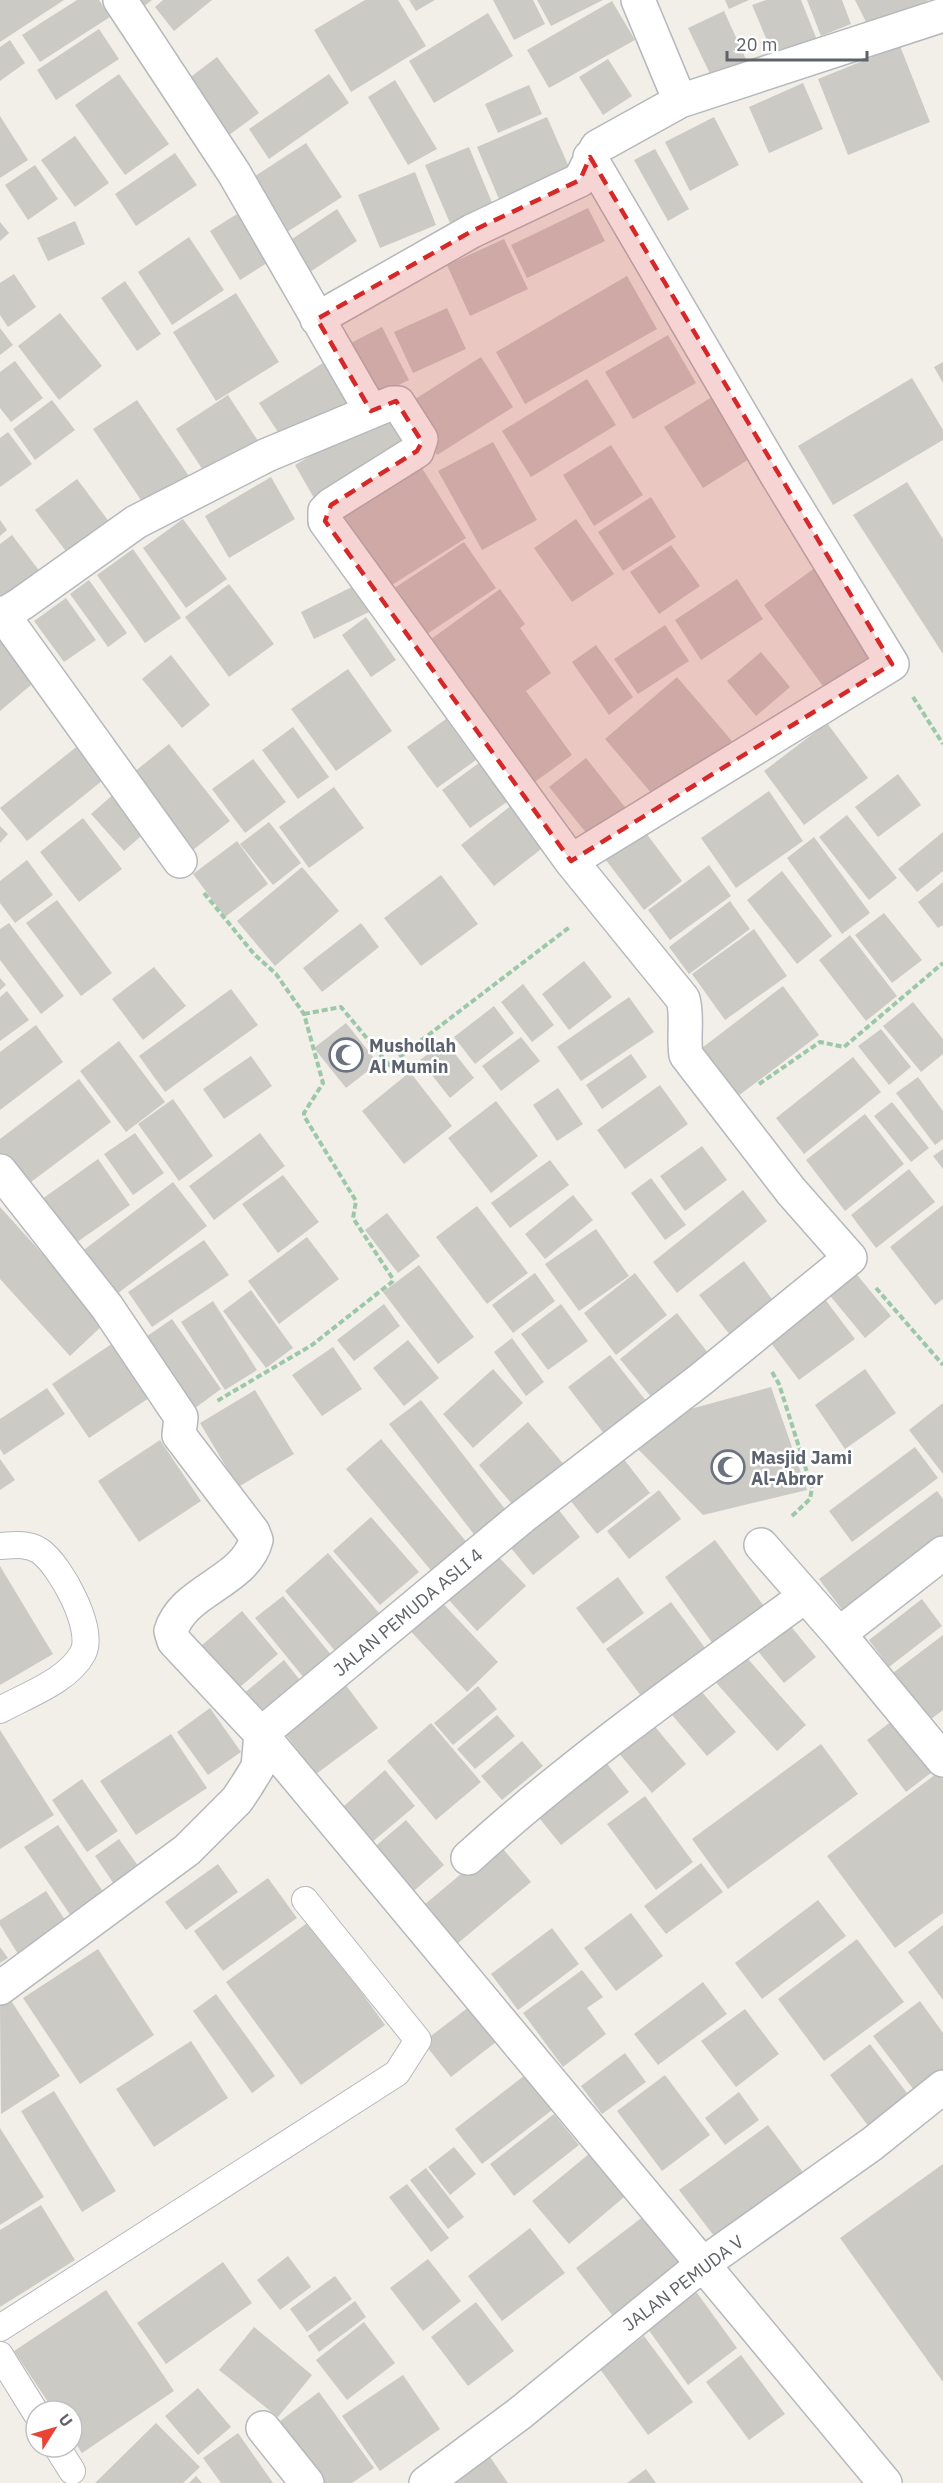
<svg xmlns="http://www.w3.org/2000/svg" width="943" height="2483" font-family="'IBM Plex Sans',sans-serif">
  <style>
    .building { fill: #cccac5 }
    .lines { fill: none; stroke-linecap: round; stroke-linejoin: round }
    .lane-casing { stroke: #b5b8bc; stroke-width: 28 }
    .street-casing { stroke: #b5b8bc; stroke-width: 36 }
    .path { stroke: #9cc7a9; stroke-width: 4; stroke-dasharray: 6 3; stroke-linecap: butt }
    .lane { stroke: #fff; stroke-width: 26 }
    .street { stroke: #fff; stroke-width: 33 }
    .marked { fill: #d62828; fill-opacity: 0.2; stroke: #d62828; stroke-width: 4.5; stroke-dasharray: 12 8; stroke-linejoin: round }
    .labels { text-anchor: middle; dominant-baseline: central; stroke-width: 5; stroke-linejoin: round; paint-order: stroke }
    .worship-label { font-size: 18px; font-weight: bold; fill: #5b616d; stroke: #fff; text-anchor: start }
    .street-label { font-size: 18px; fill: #5f6368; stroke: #fff }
  </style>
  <rect width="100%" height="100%" fill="#f1efe8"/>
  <path class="building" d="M0,0H64L0,42Z
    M77,0H99L110,17L40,62L22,35Z
    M136,0H152L142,8Z
    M163,0H212L174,31L155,7Z
    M365,0H398L426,46L351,92L314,30Z
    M409,0H435L416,11Z
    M493,0H533L545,24L514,40Z
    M537,0H603L551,26Z
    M725,0H749L729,9Z
    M766,0H801L817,40L774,57L752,5Z
    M807,0H842L851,24L821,36Z
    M855,0H929L870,30Z
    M612,1L635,40L549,88L527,50Z
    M724,11L749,66L714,82L688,28Z
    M488,13L513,56L434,103L409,61Z
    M99,29L119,59L56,100L37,70Z
    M10,40L25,63L0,81V47Z
    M900,46L930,122L848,155L818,79Z
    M217,57L259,113L225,138L184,82Z
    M608,59L632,96L603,115L579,77Z
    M119,74L169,144L125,175L75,105Z
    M329,74L349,103L269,159L249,129Z
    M395,80L437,149L408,165L368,97Z
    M803,83L823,129L769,153L749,107Z
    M529,85L542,114L498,133L485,104Z
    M0,116L28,160L0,178Z
    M547,117L572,174L501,204L477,147Z
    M714,117L739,165L690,191L665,142Z
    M75,136L109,183L75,207L41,160Z
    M306,143L342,197L287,232L252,178Z
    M469,147L493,205L450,223L425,165Z
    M655,149L689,209L668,221L634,160Z
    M175,153L197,185L136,226L115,194Z
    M35,165L58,199L28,220L5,185Z
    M415,172L436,225L380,248L358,195Z
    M588,208L605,241L527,278L511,245Z
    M337,209L357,241L310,272L289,241Z
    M237,214L267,263L240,280L210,231Z
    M75,221L85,244L48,261L37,238Z
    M0,222L9,233L0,241Z
    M189,237L224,290L172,325L138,272Z
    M504,239L528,289L470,316L447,265Z
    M14,274L36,307L8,327L0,315V283Z
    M627,276L657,329L525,404L496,352Z
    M125,281L161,334L137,351L101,298Z
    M236,293L279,362L216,401L173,332Z
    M447,308L466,349L413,373L394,332Z
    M60,313L102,366L59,400L18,346Z
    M382,327L409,380L368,400L341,348Z
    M0,328L13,345L0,355Z
    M668,335L696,383L633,419L605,372Z
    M481,357L513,407L437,455L406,405Z
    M15,361L43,398L11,422L0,408V372Z
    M943,362V383L934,367Z
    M323,363L349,402L285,443L259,403Z
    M912,378L943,430V440L833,505L798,446Z
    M587,379L616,425L531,477L502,431Z
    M228,395L260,444L208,478L176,429Z
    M715,395L754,456L703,488L664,427Z
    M52,400L75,430L35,460L13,429Z
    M137,400L193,482L149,512L93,429Z
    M392,408L416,448L318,505L295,465Z
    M8,432L32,464L0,487V438Z
    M493,442L537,520L482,550L438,471Z
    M611,445L643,495L594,526L563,475Z
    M415,457L466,538L384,590L333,509Z
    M271,477L295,519L229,558L205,516Z
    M77,479L113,527L71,558L35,510Z
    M907,482L943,539V654L853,515Z
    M651,497L676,537L623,571L598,532Z
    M183,519L227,579L186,608L143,548Z
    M576,519L614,574L572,602L534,548Z
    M0,520L7,530L0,536Z
    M12,535L44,577L0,600V544Z
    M464,542L496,588L418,640L387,593Z
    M671,545L700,586L659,614L630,572Z
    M133,549L181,618L145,643L97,575Z
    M816,567L877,652L825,689L764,605Z
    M737,579L763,619L701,660L675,620Z
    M89,580L127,633L108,647L70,594Z
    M229,584L274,644L229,677L185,617Z
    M356,585L369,612L314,639L301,612Z
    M500,589L525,624L520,628L551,673L526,691L572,755L525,789L423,645Z
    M66,598L96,640L64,662L34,621Z
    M366,617L396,660L371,677L342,635Z
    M0,623L43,675L0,711Z
    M665,625L689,661L638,694L614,659Z
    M596,645L633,697L609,715L572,662Z
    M761,652L790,687L756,716L727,681Z
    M171,655L210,705L182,728L142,679Z
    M348,669L392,731L336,771L291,709Z
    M677,677L732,741L659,802L605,739Z
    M446,719L476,760L437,788L407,747Z
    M827,723L868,778L804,825L764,771Z
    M293,727L329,777L298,799L262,750Z
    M80,744L107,777L27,841L0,808Z
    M169,744L230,821L184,857L124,780Z
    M586,758L628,811L592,840L549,787Z
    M253,759L286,802L245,833L212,789Z
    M483,760L511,799L470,828L442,790Z
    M898,774L921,805L878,837L855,807Z
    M334,787L364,828L309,868L279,827Z
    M769,791L803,841L736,888L701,838Z
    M116,792L148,830L124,851L91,814Z
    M512,805L545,846L494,886L461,845Z
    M847,815L897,878L869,900L819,837Z
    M83,818L122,869L79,902L40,852Z
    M637,821L682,881L644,910L599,851Z
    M269,822L301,863L273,885L240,844Z
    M0,826L8,834L0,843Z
    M943,832V871L917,892L898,869Z
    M814,837L870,913L842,934L787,858Z
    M237,841L268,884L225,917L193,874Z
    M27,860L53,895L15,923L0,903V881Z
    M709,865L731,896L670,940L648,910Z
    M302,867L339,911L275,966L237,921Z
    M782,871L832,936L797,964L747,900Z
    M441,875L478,924L421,966L384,918Z
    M943,882V925L938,928L918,902Z
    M57,900L112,973L81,996L26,923Z
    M730,901L750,929L689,974L669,947Z
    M884,913L922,960L892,983L855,935Z
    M9,923L64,996L41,1014L0,960V929Z
    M361,923L379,947L322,992L303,968Z
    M754,929L787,976L725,1020L692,974Z
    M850,935L897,996L866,1021L819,960Z
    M584,961L612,997L569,1030L542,994Z
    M154,967L186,1006L143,1040L112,999Z
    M0,978L6,985L0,990Z
    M523,984L554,1025L532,1042L501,1002Z
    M783,986L819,1035L734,1099L698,1051Z
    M231,989L258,1025L165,1092L139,1056Z
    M7,991L29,1020L0,1041V997Z
    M629,997L654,1032L581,1081L557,1047Z
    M913,1002L943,1039V1054L921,1072L883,1026Z
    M494,1006L514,1033L475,1064L454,1037Z
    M346,1023L378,1063L346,1088L314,1048Z
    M36,1025L63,1062L0,1110V1052Z
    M881,1029L911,1067L889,1085L858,1046Z
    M521,1037L540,1061L501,1091L482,1066Z
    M119,1041L165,1102L126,1132L80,1071Z
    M445,1041L474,1078L450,1098L420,1060Z
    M631,1054L647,1077L602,1109L586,1085Z
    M251,1056L272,1086L224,1119L203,1089Z
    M853,1057L881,1092L804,1154L776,1118Z
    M410,1072L452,1126L404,1164L362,1111Z
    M918,1077L943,1111V1139L935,1145L896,1093Z
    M79,1079L111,1122L19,1191L0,1166V1139Z
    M660,1085L688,1124L625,1169L597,1130Z
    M558,1088L583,1124L557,1141L533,1105Z
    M173,1099L213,1156L179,1181L138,1124Z
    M496,1101L538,1156L491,1193L448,1138Z
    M892,1102L929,1148L911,1162L874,1116Z
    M865,1114L904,1164L845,1211L806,1160Z
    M135,1133L164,1173L133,1195L104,1154Z
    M260,1133L285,1166L214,1220L189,1186Z
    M702,1146L727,1180L685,1211L660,1176Z
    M943,1149V1169L933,1156Z
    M98,1159L130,1205L70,1247L38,1202Z
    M550,1160L569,1185L510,1228L491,1203Z
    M909,1169L935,1202L876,1248L851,1215Z
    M283,1175L319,1222L278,1253L242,1204Z
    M651,1178L686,1225L665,1240L631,1193Z
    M173,1182L207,1226L105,1303L72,1259Z
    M743,1190L767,1221L677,1293L653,1262Z
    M573,1195L593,1220L545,1259L525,1234Z
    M943,1205V1299L935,1305L890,1247Z
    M477,1206L528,1273L487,1304L436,1237Z
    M0,1207L105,1323L70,1356L0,1279Z
    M387,1213L420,1256L398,1273L365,1230Z
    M596,1229L629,1276L579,1311L545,1264Z
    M307,1237L339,1279L279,1324L248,1281Z
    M204,1240L229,1275L152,1327L128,1292Z
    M744,1261L774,1302L730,1335L699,1295Z
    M419,1265L474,1337L438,1364L383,1292Z
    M853,1270L891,1316L865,1338L827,1292Z
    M535,1273L555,1301L513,1333L492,1305Z
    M635,1273L667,1315L616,1355L584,1313Z
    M251,1290L293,1348L266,1368L223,1311Z
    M821,1294L855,1339L799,1380L765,1335Z
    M213,1301L257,1370L225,1390L181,1322Z
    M384,1304L400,1326L354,1361L337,1340Z
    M561,1304L588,1341L548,1370L521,1334Z
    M677,1313L708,1353L652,1398L620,1359Z
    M172,1319L221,1389L187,1414L137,1343Z
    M512,1338L544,1382L526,1396L494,1352Z
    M408,1340L439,1378L404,1406L373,1368Z
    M116,1341L152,1396L89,1438L52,1384Z
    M333,1347L362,1389L322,1416L292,1375Z
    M610,1355L647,1402L605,1435L568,1387Z
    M493,1369L523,1403L473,1448L443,1414Z
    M865,1369L896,1413L845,1449L815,1405Z
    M771,1387L807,1490L703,1515L633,1444L668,1415Z
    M47,1388L65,1414L4,1455L0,1449V1419Z
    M255,1390L294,1454L238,1487L200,1423Z
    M421,1400L508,1513L476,1537L389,1424Z
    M943,1403V1474L909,1430Z
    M528,1422L566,1467L516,1509L479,1465Z
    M381,1439L469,1545L434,1574L346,1469Z
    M160,1440L201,1501L139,1542L98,1481Z
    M915,1447L938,1478L852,1542L829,1511Z
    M623,1458L650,1493L597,1534L570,1500Z
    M0,1459L15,1480L0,1490Z
    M659,1490L681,1519L629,1559L607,1531Z
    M937,1491L943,1499V1536L843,1611L819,1579Z
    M551,1500L580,1537L533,1575L503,1538Z
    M371,1517L419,1572L380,1605L333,1551Z
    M715,1540L769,1613L718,1651L665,1577Z
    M328,1553L380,1614L336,1652L285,1591Z
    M495,1553L526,1586L477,1631L447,1598Z
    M0,1566L53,1654L0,1685Z
    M618,1577L644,1613L603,1644L576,1608Z
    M435,1595L498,1662L467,1692L404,1624Z
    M283,1596L337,1662L309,1684L255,1618Z
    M922,1599L942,1626L889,1667L869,1640Z
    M671,1602L708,1652L644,1700L606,1649Z
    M242,1611L278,1654L232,1694L195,1651Z
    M789,1624L816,1657L784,1683L757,1650Z
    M943,1635V1710L926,1723L889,1676Z
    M741,1651L806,1725L777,1751L711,1677Z
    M284,1660L303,1684L258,1723L237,1699Z
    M342,1680L378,1728L316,1774L280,1727Z
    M696,1685L736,1732L707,1756L667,1709Z
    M478,1686L497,1709L453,1745L434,1723Z
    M210,1708L241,1752L208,1775L177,1732Z
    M901,1714L940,1766L906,1792L867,1740Z
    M497,1715L515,1736L475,1769L457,1749Z
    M647,1717L686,1764L652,1793L613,1746Z
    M431,1723L481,1782L436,1820L387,1761Z
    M0,1730L54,1815L0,1849Z
    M171,1734L207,1788L136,1835L100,1781Z
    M522,1741L543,1766L502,1800L481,1776Z
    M821,1744L858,1794L728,1889L692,1839Z
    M605,1761L629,1792L561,1845L536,1814Z
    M385,1770L415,1806L365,1848L336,1813Z
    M940,1771L943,1774V1913L895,1948L827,1856Z
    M82,1779L118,1831L87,1852L52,1800Z
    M645,1796L693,1862L656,1890L607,1824Z
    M406,1820L444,1865L409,1895L371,1850Z
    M58,1825L104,1893L71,1916L24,1847Z
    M119,1839L141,1870L116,1887L95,1856Z
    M498,1843L531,1882L457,1944L424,1905Z
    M701,1863L723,1892L666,1934L644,1906Z
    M218,1864L238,1892L186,1930L165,1902Z
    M268,1878L297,1918L223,1971L194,1931Z
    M46,1891L67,1923L18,1954L0,1925V1920Z
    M818,1900L846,1936L762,1999L735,1963Z
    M631,1913L663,1956L616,1991L584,1948Z
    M310,1921L385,2025L301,2085L226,1982Z
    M943,1925V2000L908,1952Z
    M552,1928L579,1964L518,2010L491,1974Z
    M857,1939L904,2002L824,2061L778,1999Z
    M0,1947L8,1958L0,1963Z
    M98,1949L154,2035L80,2084L23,1998Z
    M582,1970L603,1997L587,2008L606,2034L563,2067L523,2013Z
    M703,1982L727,2014L658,2065L634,2034Z
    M216,1994L275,2076L252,2093L193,2011Z
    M10,1999L60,2076L1,2114L0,2005Z
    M478,2000L505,2035L451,2077L423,2042Z
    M920,2001L943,2033V2075L917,2094L873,2036Z
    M745,2009L779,2054L736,2087L701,2041Z
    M191,2041L228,2098L154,2147L116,2089Z
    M870,2044L913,2101L872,2131L830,2075Z
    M625,2053L646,2082L602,2114L581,2086Z
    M529,2072L556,2107L482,2164L455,2129Z
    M665,2075L710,2135L662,2171L617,2111Z
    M54,2091L116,2191L82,2212L21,2111Z
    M739,2092L759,2120L725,2145L705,2118Z
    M554,2114L579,2145L514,2196L490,2164Z
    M768,2125L805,2175L717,2240L679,2190Z
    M0,2128L44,2197L0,2225Z
    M454,2147L476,2174L450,2195L428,2167Z
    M595,2149L630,2192L569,2244L532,2201Z
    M943,2164V2382L840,2238Z
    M426,2168L464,2217L448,2229L410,2180Z
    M407,2184L449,2238L431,2252L389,2197Z
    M41,2205L75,2260L0,2307V2230Z
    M644,2216L683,2266L615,2319L576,2268Z
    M530,2228L565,2273L502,2321L468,2276Z
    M288,2256L311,2287L280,2310L257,2280Z
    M428,2259L461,2301L423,2331L390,2288Z
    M223,2262L252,2303L166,2364L137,2323Z
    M335,2276L352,2299L307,2332L290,2309Z
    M692,2286L737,2348L688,2385L643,2322Z
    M106,2290L174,2391L82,2453L72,2438V2411H54L14,2351Z
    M355,2301L366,2317L319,2352L308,2336Z
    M476,2302L514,2351L468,2386L431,2337Z
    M364,2322L395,2363L347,2400L316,2360Z
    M254,2327L312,2375L278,2417L219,2370Z
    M644,2336L693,2402L648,2435L600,2369Z
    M741,2355L785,2414L749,2440L706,2382Z
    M403,2375L440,2429L380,2471L342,2416Z
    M198,2388L231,2427L198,2455L165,2416Z
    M319,2392L374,2468L352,2483H325L280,2421Z
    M156,2423L200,2467L183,2483H95Z
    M238,2433L273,2483H221L203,2458Z
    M490,2457L508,2483H453Z
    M646,2469L656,2483H627Z
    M196,2476L202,2483H189Z"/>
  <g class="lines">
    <defs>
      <path id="lane" d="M0,1546C14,1545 28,1543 40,1551C61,1566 95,1629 83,1653C68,1681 27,1695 0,1710
        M0,2328L397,2073L418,2040L305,1900
        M0,2355L36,2413
        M57,2447L72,2471"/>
      <path id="street" d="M120,0L234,173L371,411
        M638,0L680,101
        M317,319L472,231L580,180L597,147L680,101L943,15
        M0,613L3,615L21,604L136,522L267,455L392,403H398L421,439L417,451L331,505L325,511V521L571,861L683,999C688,1017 683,1036 686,1055L791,1191L850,1258L700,1380L522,1517L261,1734L258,1767L247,1785L237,1800L187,1850L0,1988
        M3,615L180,861
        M571,861L892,664L776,474L590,157
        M0,1171L107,1307L181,1417L179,1435L253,1532L256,1540C245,1582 183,1590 171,1631L174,1641L261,1734L885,2483
        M761,1545L839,1634L943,1760
        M839,1634L943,1553
        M468,1858C573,1762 690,1680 804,1597
        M263,2428L307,2483
        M426,2483L519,2414L703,2264L872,2144L943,2087"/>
    </defs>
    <use href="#lane" class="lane-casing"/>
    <use href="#street" class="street-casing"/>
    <path class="path" d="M913,697L943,744
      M204,893L254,954L276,974L304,1014L323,1083L304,1113V1116L356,1201L353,1218L393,1279L392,1282L312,1345L217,1401
      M304,1014L341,1007L389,1065L571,926
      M759,1084L820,1042L844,1047L943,963
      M876,1288L943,1365
      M772,1372L779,1384L812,1488L810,1499L791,1517"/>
    <use href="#lane" class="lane"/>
    <use href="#street" class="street"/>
  </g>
  <path class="marked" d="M590,157L892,664L571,861L325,521L331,505L417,451L422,442L396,401L371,411L317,319L472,231L580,180Z"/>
  <defs>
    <symbol id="mosque-ring" viewBox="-11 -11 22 22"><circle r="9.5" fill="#fff" stroke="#6b7280" stroke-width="1.5"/><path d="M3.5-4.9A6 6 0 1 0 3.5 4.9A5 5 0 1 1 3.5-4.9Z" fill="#6b7280"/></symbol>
  </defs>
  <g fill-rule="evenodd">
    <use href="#mosque-ring" x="327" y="1036" width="38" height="38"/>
    <use href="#mosque-ring" x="709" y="1448" width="38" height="38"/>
  </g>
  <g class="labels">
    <g class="worship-label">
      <text x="369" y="1045">Mushollah<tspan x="369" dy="21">Al Mumin</tspan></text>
      <text x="751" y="1457">Masjid Jami<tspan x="751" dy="21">Al-Abror</tspan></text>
    </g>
    <g class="street-label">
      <text transform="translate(408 1612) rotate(-40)">JALAN PEMUDA ASLI 4</text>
      <text transform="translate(683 2283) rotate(-37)">JALAN PEMUDA V</text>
    </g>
  </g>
  <g transform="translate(54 2429) rotate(53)"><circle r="28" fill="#ffffff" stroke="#bfc1c3" stroke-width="1.5"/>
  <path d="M0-4.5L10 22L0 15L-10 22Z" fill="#ea4335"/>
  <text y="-9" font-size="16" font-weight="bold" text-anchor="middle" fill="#5f6368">U</text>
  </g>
  <path d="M727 51v9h140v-9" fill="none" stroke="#5f6368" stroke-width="3"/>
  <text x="736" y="51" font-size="18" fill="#5f6368" stroke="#ffffff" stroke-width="4.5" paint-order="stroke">20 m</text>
</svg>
